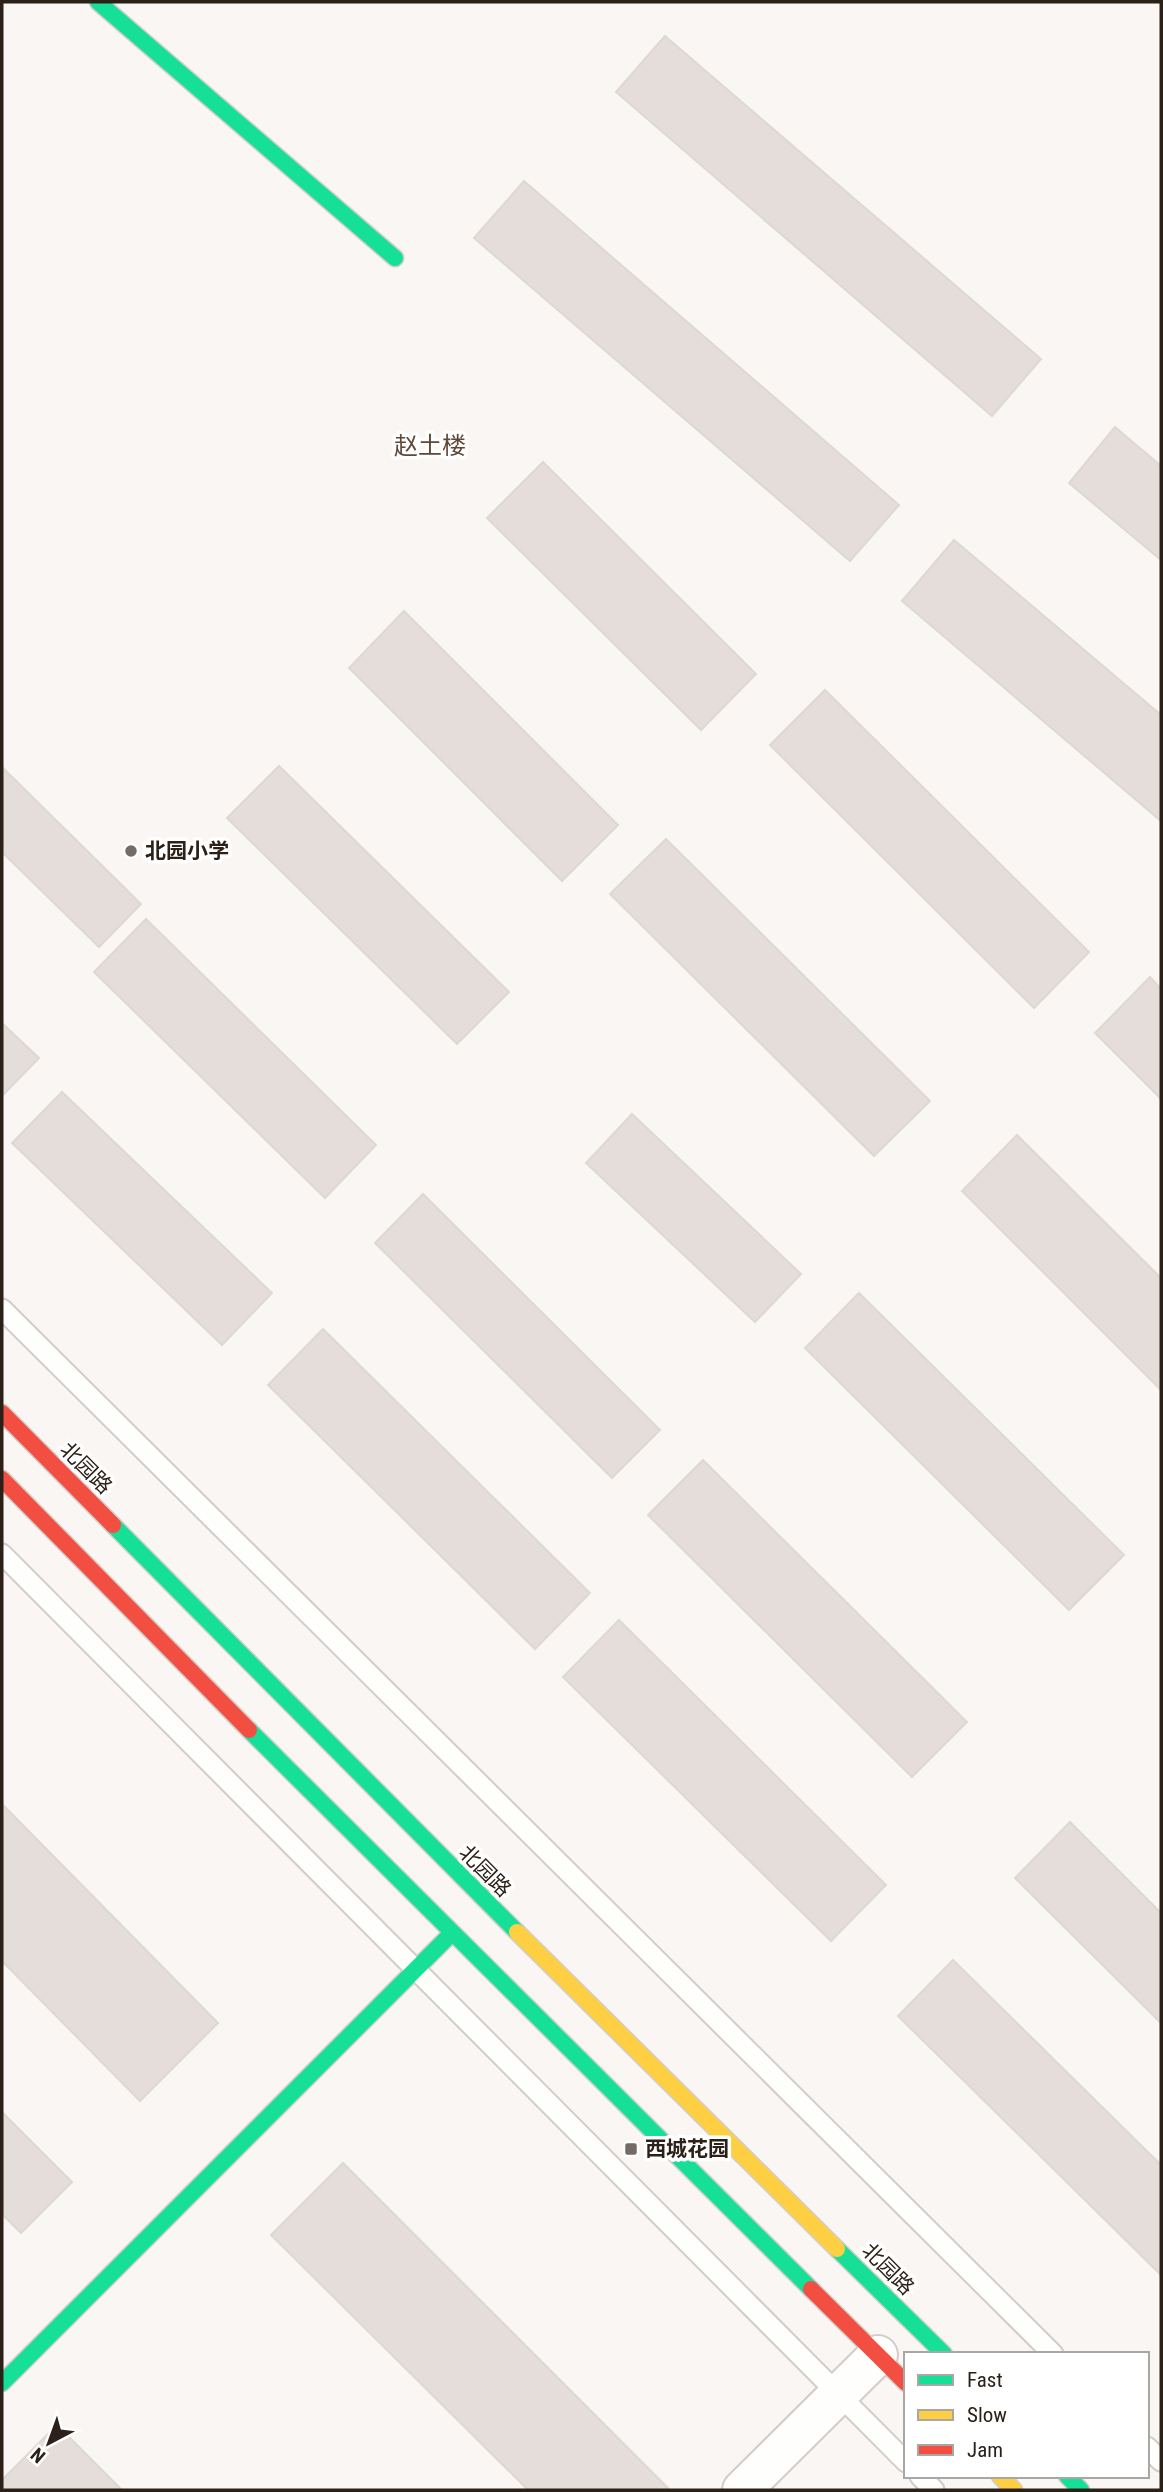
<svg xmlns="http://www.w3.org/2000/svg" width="1163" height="2492" font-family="'Roboto Condensed','Noto Sans SC',sans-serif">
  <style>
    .building { fill: #e4ddd9; stroke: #ded8d3; stroke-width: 2 }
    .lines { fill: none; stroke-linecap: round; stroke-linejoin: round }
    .lane-casing { stroke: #d3cdc8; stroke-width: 23 }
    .street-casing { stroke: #d3cdc8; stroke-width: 42 }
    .fast-casing { stroke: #d3cdc8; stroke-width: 19 }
    .slow-casing { stroke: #d3cdc8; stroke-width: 19 }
    .jam-casing { stroke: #d3cdc8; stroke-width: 19 }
    .lane { stroke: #fefefd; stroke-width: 19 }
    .street { stroke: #fefefd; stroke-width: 38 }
    .fast { stroke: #16e098; stroke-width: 16 }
    .slow { stroke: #ffcf43; stroke-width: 16 }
    .jam { stroke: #f24e42; stroke-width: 16 }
    .poi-dot { fill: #736c66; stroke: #fff; stroke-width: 2.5 }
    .labels { text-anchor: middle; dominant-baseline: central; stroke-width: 7; stroke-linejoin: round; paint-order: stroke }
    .poi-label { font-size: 21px; font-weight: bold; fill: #2b2119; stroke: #fff; text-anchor: start }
    .street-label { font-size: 21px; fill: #2b2119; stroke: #fff }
    .quarter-label { font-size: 24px; fill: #5f4838; stroke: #fff }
  </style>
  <rect width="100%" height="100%" fill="#f9f6f4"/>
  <path class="building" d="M665,36L1041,359L992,416L616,92Z
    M524,181L899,505L850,561L474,238Z
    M1115,427L1161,466V560L1069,483Z
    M543,462L756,674L701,730L487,518Z
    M954,540L1161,715V821L902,601Z
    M404,611L618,825L562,881L349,668Z
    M825,690L1089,952L1034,1008L770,745Z
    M279,766L509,992L457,1044L227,818Z
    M2,767L141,904L99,947L2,852Z
    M666,839L930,1101L874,1156L610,894Z
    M146,919L376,1145L325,1198L94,972Z
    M1150,977L1161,989V1099L1095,1033Z
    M3,1024L39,1058L2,1096V1025Z
    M62,1092L272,1293L222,1345L12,1143Z
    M632,1114L801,1274L755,1322L586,1163Z
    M1017,1135L1161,1278V1390L962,1191Z
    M423,1194L660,1430L612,1478L375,1243Z
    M859,1293L1124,1555L1069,1610L805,1348Z
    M323,1329L590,1593L535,1649L268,1385Z
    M703,1460L967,1722L912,1777L648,1515Z
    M619,1620L886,1885L831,1941L563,1677Z
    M2,1804L218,2023L140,2101L2,1961Z
    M1070,1822L1161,1913V2023L1015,1878Z
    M953,1960L1161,2165V2275L898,2016Z
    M2,2112L72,2182L21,2233L2,2214Z
    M343,2163L668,2488L666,2490H528L271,2235Z
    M57,2425L122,2490H2V2480Z"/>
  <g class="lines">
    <defs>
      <path id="lane" d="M2,1309L1053,2354
        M2,1554L906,2462
        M1147,2447L1161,2461
        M920,2476L934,2490"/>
      <path id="street" d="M742,2490L878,2355"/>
      <path id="fast" d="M98,2L395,258
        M113,1525L517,1932
        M249,1730L811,2289
        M837,2249L944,2354
        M2,2383L451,1934
        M1067,2476L1081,2490"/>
      <path id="slow" d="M517,1932L837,2249
        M1000,2476L1014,2490"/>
      <path id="jam" d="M2,1413L113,1525
        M2,1479L249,1730
        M811,2289L906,2383"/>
    </defs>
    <use href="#lane" class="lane-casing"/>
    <use href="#street" class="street-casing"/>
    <use href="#fast" class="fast-casing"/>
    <use href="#slow" class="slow-casing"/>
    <use href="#jam" class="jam-casing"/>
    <use href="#lane" class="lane"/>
    <use href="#street" class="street"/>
    <use href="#fast" class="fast"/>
    <use href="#slow" class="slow"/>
    <use href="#jam" class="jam"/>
  </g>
  <g class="poi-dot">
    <circle cx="131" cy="851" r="7"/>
    <rect x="624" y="2142" width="14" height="14" rx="3.5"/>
  </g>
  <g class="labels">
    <g class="poi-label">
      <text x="145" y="851">北园小学</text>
      <text x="645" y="2149">西城花园</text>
    </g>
    <g class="street-label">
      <text transform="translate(86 1468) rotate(45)">北园路</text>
      <text transform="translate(485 1871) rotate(45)">北园路</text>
      <text transform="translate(888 2269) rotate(45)">北园路</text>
    </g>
    <g class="quarter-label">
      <text x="430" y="446">赵土楼</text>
    </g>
  </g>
  <rect width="1163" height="2492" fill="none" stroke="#2b2119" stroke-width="7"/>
  <rect x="904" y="2352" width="245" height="126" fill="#ffffff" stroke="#aaa6a3" stroke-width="2"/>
  <rect x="918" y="2375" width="35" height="10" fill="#16e098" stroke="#aaa6a3" stroke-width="2"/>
  <text x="967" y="2387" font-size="21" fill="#2b2119">Fast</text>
  <rect x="918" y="2410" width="35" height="10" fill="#ffcf43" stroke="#aaa6a3" stroke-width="2"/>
  <text x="967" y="2422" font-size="21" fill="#2b2119">Slow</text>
  <rect x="918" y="2445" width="35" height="10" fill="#f24e42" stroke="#aaa6a3" stroke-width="2"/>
  <text x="967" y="2457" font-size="21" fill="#2b2119">Jam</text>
  <g transform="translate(49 2443) rotate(221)" stroke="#ffffff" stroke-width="5" paint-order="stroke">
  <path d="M0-5L12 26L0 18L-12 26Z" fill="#2b2119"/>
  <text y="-10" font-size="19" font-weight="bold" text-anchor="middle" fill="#2b2119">N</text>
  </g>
</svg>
